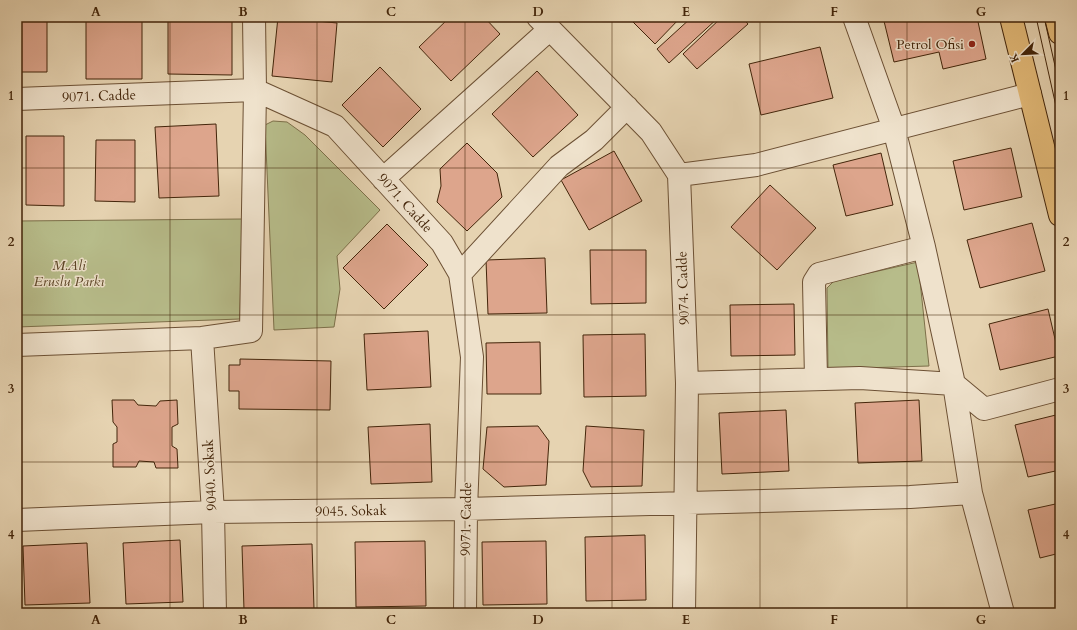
<svg xmlns="http://www.w3.org/2000/svg" width="1077" height="630" font-family="Cardo,serif">
  <style>
    .green { fill: #b7bc8a; stroke: #7d704a }
    .building { fill: #dda58c; stroke: #43250a }
    .lines { fill: none; stroke-linecap: round; stroke-linejoin: round }
    .minor-casing { stroke: #6c5034; stroke-width: 24 }
    .major-casing { stroke: #43250a; stroke-width: 24 }
    .minor { stroke: #efe2cc; stroke-width: 22 }
    .major { stroke: #e3ba78; stroke-width: 22 }
    .tram { stroke: #43250a; stroke-width: 1 }
    .grid { fill: none; stroke: #43250a; stroke-width: 1; stroke-opacity: 0.55 }
    .poi-dot { fill: #8f2418; stroke: #efe2cc; stroke-width: 1.5 }
    .labels { text-anchor: middle; dominant-baseline: central; stroke-width: 3; stroke-linejoin: round; paint-order: stroke }
    .poi-label { font-size: 14px; fill: #43250a; stroke: #efe2cc; text-anchor: end }
    .street-label { font-size: 14px; fill: #43250a; stroke: #efe2cc }
    .park-label { font-size: 14px; font-style: italic; fill: #5a4324; stroke: #efe2cc }
    .neatline { fill: none; stroke: #43250a; stroke-width: 1.5 }
    .grid-label { font-size: 13px; text-anchor: middle; font-weight: bold; fill: #43250a }
  </style>
  <rect width="100%" height="100%" fill="#e6d3b1"/>
  <filter id="stains"><feTurbulence type="fractalNoise" baseFrequency=".005" numOctaves="4"/><feColorMatrix values="0 0 0 0 .2 0 0 0 0 .09 0 0 0 0 .02 0 0 0 .5 -.17"/></filter>
  <radialGradient id="worn" r=".72"><stop offset=".6" stop-color="#630" stop-opacity="0"/><stop offset="1" stop-color="#630" stop-opacity=".3"/></radialGradient>
  <path class="green" d="M273,121L287,122L305,135L380,210L337,256L340,289L334,327L274,330L265,125Z
    M242,219L240,319L17,327V221Z
    M918,262L929,366L828,369L827,288L834,281Z"/>
  <path class="building" d="M17,17H47V72H17Z
    M86,17H142V79H86Z
    M168,17H232V75L168,74Z
    M278,17L337,23L332,82L272,76Z
    M450,17H484L500,34L451,81L419,47Z
    M628,17H681L655,44Z
    M692,17H719L669,63L657,49Z
    M722,17H742L748,24L697,69L683,54Z
    M883,17H934L935,21L951,17H977L986,59L943,69L939,52L894,62Z
    M820,47L833,98L761,115L749,64Z
    M380,67L421,109L383,147L342,105Z
    M537,71L578,115L533,157L492,114Z
    M216,124L219,196L159,198L155,127Z
    M26,136H64V206L26,205Z
    M96,140H135V202L95,201Z
    M467,143L497,173L502,197L467,231L437,202L441,186L440,169Z
    M1011,148L1022,197L964,210L953,161Z
    M614,151L642,201L589,230L561,180Z
    M881,153L893,205L846,216L833,165Z
    M770,185L816,228L777,270L731,227Z
    M1032,223L1045,271L980,288L967,240Z
    M387,224L428,265L384,309L343,268Z
    M590,250H646V303L591,304Z
    M545,258L547,313L488,314L486,260Z
    M794,304L795,355L731,356L730,305Z
    M1048,309L1059,356L1000,370L989,324Z
    M428,331L431,387L367,390L364,334Z
    M645,334L646,396L584,397L583,335Z
    M540,342L541,394H487L486,343Z
    M240,359L331,361L330,410L239,409V391H229V365H240Z
    M112,400H134L138,405L156,406L160,401L177,400L178,424L172,427V446L177,449L178,468H156L154,462L139,461L136,467H113V444L117,442V427L113,422Z
    M919,400L922,461L858,463L855,403Z
    M786,410L789,471L722,474L719,413Z
    M1060,414V470L1028,477L1015,425Z
    M430,424L432,482L371,484L368,427Z
    M538,426L549,441L546,485L504,487L483,469L487,427Z
    M586,426L644,430L642,486L591,487L583,471Z
    M1060,503V553L1040,558L1028,510Z
    M645,535L646,600L586,601L585,537Z
    M180,540L183,602L126,604L123,543Z
    M425,541L426,606L356,607L355,542Z
    M546,541L547,604L483,605L482,542Z
    M87,543L90,603L25,605L23,546Z
    M312,544L314,609L244,610L242,546Z"/>
  <g class="lines">
    <defs>
      <path id="minor" d="M538,17L651,132L679,175L687,383L684,613
        M854,17L894,129L924,247L954,384L971,493L1003,613
        M17,99L255,90L335,126L442,243L460,274L472,357L466,509L465,613
        M679,175L756,165L1030,94
        M383,179L550,29
        M460,274L559,166L594,140L627,107
        M202,338L213,512L215,613
        M17,345L202,338L251,331L255,90L254,17
        M816,379L814,282L819,274L924,247
        M687,383L860,378L954,384L984,409L1060,389
        M17,520L213,512L466,509L910,497L971,493"/>
      <path id="major" d="M1011,17L1060,215
        M1056,17L1060,33"/>
    </defs>
    <use href="#minor" class="minor-casing"/>
    <use href="#major" class="major-casing"/>
    <use href="#minor" class="minor"/>
    <use href="#major" class="major"/>
    <path class="tram" d="M1036,17L1060,124
      M1044,17L1060,88"/>
  </g>
  <path class="grid" d="M170,17V613M317,17V613M465,17V613M612,17V613M760,17V613M907,17V613M17,168H1060M17,315H1060M17,462H1060"/>
  <circle class="poi-dot" cx="972" cy="44" r="4"/>
  <g class="labels">
    <g class="poi-label">
      <text x="964" y="44">Petrol Ofisi</text>
    </g>
    <g class="street-label">
      <text transform="translate(99 96) rotate(-2)">9071. Cadde</text>
      <text transform="translate(405 203) rotate(48)">9071. Cadde</text>
      <text transform="translate(683 288) rotate(-92)">9074. Cadde</text>
      <text transform="translate(210 475) rotate(-93)">9040. Sokak</text>
      <text transform="translate(351 511) rotate(-1)">9045. Sokak</text>
      <text transform="translate(466 519) rotate(-89)">9071. Cadde</text>
    </g>
    <g class="park-label">
      <text x="69" y="265">M.Ali<tspan x="69" dy="16">Eruslu Parkı</tspan></text>
    </g>
  </g>
  <rect width="1077" height="630" fill="none" stroke="#e6d3b1" stroke-width="44"/>
  <g transform="translate(1023 54) rotate(246)" stroke="#efe2cc" stroke-width="3" paint-order="stroke">
  <path d="M0-3L7 15L0 10L-7 15Z" fill="#43250a"/>
  <text y="-6" font-size="11" font-weight="bold" text-anchor="middle" fill="#43250a">K</text>
  </g>
  <rect x="22" y="22" width="1033" height="586" class="neatline"/>
  <g class="grid-label">
    <text x="96" y="16">A</text>
    <text x="243" y="16">B</text>
    <text x="391" y="16">C</text>
    <text x="538" y="16">D</text>
    <text x="686" y="16">E</text>
    <text x="834" y="16">F</text>
    <text x="981" y="16">G</text>
    <text x="11" y="100">1</text>
    <text x="1066" y="100">1</text>
    <text x="11" y="246">2</text>
    <text x="1066" y="246">2</text>
    <text x="11" y="393">3</text>
    <text x="1066" y="393">3</text>
    <text x="11" y="539">4</text>
    <text x="1066" y="539">4</text>
    <text x="96" y="624">A</text>
    <text x="243" y="624">B</text>
    <text x="391" y="624">C</text>
    <text x="538" y="624">D</text>
    <text x="686" y="624">E</text>
    <text x="834" y="624">F</text>
    <text x="981" y="624">G</text>
  </g>
  <rect width="100%" height="100%" filter="url(#stains)"/>
  <rect width="100%" height="100%" fill="url(#worn)"/>
</svg>
